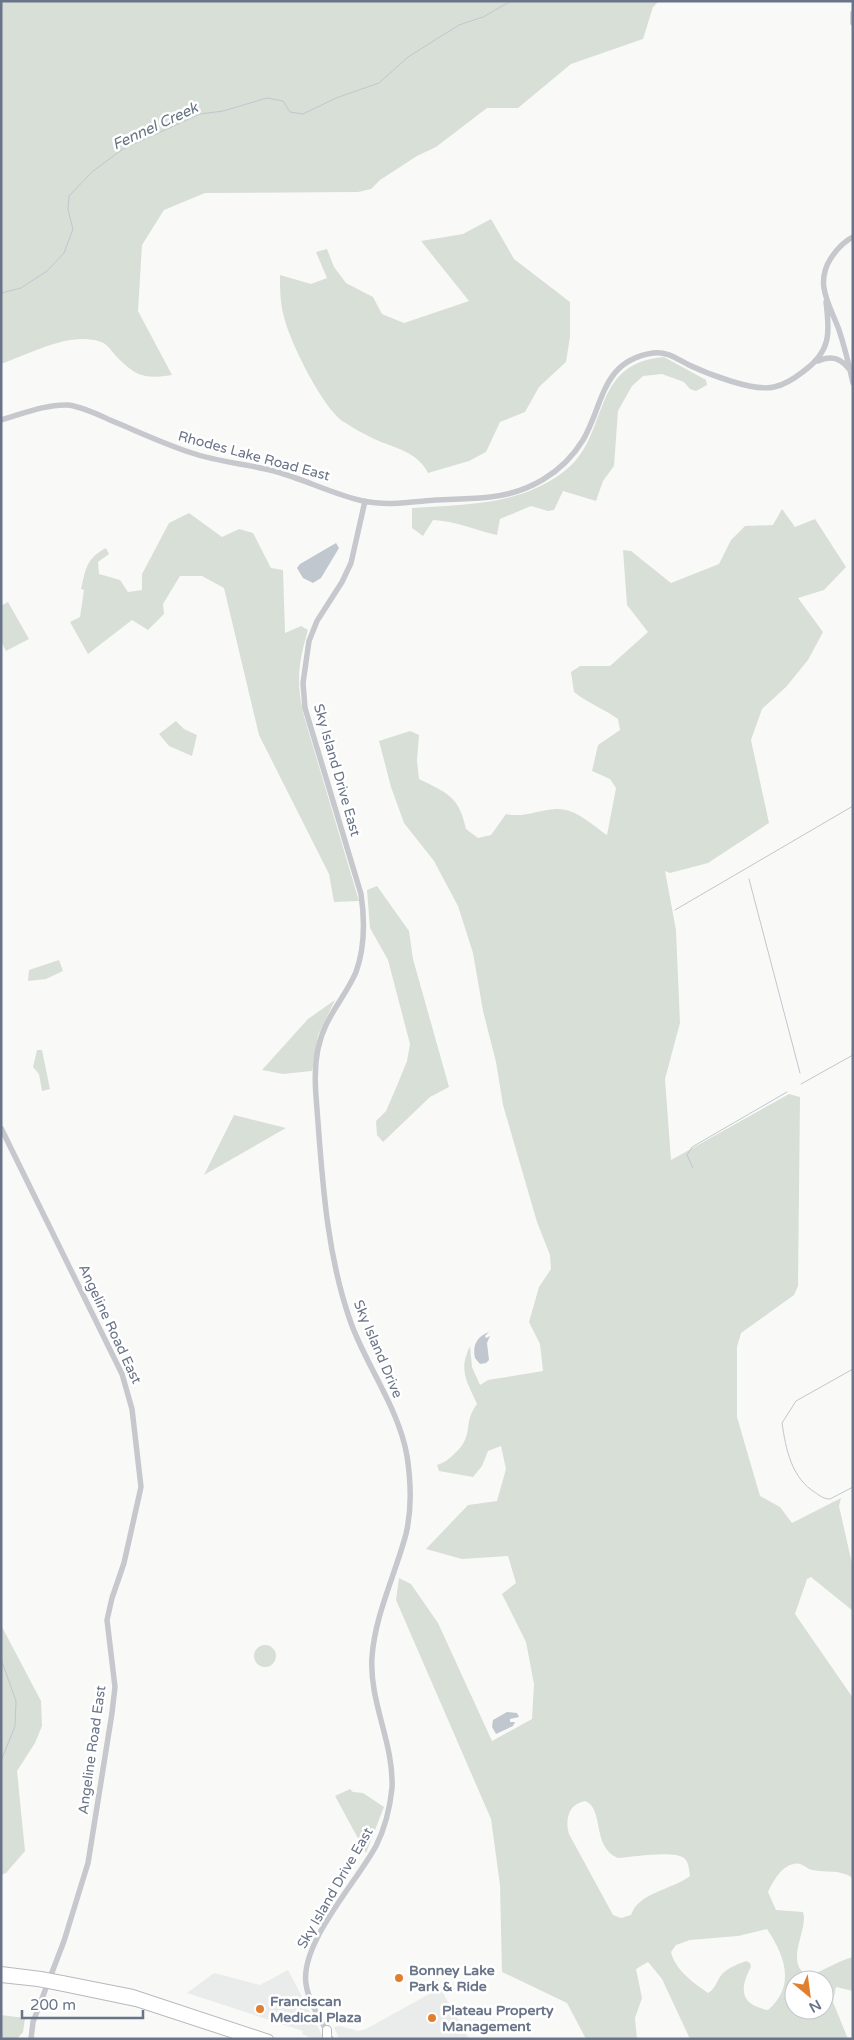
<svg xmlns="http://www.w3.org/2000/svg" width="854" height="2040" font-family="'Varela Round',sans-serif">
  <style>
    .built { fill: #eaebeb }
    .green { fill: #d8dfd7; fill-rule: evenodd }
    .water { fill: #c0c7ce }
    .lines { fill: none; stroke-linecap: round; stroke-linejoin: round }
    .stream { stroke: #c0c7ce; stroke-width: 1 }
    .highway-casing { stroke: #b7b9be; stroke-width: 10 }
    .minor { stroke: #c6c8cd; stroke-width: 5.5 }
    .highway { stroke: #fff; stroke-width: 8 }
    .highway-bridge-casing { stroke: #b7b9be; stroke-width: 10; stroke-linecap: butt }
    .highway-bridge { stroke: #fff; stroke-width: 8 }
    .poi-dot { fill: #e27f2f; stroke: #fff; stroke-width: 2 }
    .labels { text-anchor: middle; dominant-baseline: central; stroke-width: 5; stroke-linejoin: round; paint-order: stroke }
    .street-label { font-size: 14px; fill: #697488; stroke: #fff }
    .poi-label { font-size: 14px; font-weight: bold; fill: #697488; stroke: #fff; text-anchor: start }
    .water-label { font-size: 15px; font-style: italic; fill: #657483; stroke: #fff }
  </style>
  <rect width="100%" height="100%" fill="#f9faf7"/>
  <path class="built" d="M288,1970L322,2035V2039H313L302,2034L303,2031L187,1993L214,1973L260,1985Z
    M440,1988L469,2039H339L334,2027L340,2026L358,2031L366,2029Z"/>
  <path class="green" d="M1,1H659L653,7L643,39L571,64L518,108H487L436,147L417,156L380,180L371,189L358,192L205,193L164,210L142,245L138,311L172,375C143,380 134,375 115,355C111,350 106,343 101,342C70,331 30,354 1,364Z
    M491,219L514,259L570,302V337L566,362L539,387L525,412L500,422L486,452L469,461L428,473C417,451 394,448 374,439C364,434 353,428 344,422C323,409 290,342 284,317C280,303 280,289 280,275L311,284L327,278L316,252L327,249L334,267L346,283L373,297L382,314L404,323L469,301L421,241L463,234Z
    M664,357L706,380L707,385L696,391L690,389L684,382L662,374L643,376L632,386L618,411L614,466L603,481L596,501L563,491L554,510L548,511L531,506L500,519L497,535C475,530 455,521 433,520L423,536L412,528V508C465,504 517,506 562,473C612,438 587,363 664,357Z
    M782,509L795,527L815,519L846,567L824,590L798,598L823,632L808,660L786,687L762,709L751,740L769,823L708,863L670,873L665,871L676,930L680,1023L665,1079L671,1160L789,1094L800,1097L798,1286L794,1295L741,1333L737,1347V1417L760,1496L780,1507L792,1523L841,1498L839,1506L853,1568V1611L811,1577L807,1579L795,1614L853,1698V1878C840,1869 827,1873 812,1870C805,1868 801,1862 794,1864C781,1866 773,1882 768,1892L776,1910L803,1912C809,1931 783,1962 808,1976C824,1971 837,1961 853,1957V1991L836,1987L833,2002L848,2039H690L662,1979L648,1962L636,1969L642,1998L635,2018L637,2039H586L567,2003L502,1972L500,1885L491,1819L396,1600L399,1578L411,1584L438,1623L492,1741L532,1719L534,1684L526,1642L502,1594L516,1583L508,1556L462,1559L426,1549L468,1505L497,1501L506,1469L501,1446L488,1451L482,1466L473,1477L439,1471L437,1465C446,1463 460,1450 464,1442C471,1428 465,1420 477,1404C467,1381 458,1371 470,1346L472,1367L480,1385L488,1380L543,1371L540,1344L529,1322L539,1287L551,1269L550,1255L537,1222L503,1105L496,1062L483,1011L473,953L458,906L434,861L404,823L391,787L379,741L410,731L419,735L417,761L419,779C447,793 459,796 466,829L478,838L491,835L506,814C524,818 538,810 556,809C576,808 592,825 607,835L616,788L610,779L592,771L598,745L620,730L618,719C604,709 588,703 574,692L571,672L580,666H610L648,632L627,605L623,550L631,551L671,583L719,564L731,540L745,526L773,525ZM585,1801C605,1809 591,1847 618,1858C632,1857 673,1850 684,1858C689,1862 689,1870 690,1876C672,1890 639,1892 631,1915L621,1918L613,1915L569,1834C565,1820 568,1804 585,1801ZM767,1929C785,1956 796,1986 768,2010C740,2005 739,1989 751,1967L750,1963L746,1961C738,1964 730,1967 723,1973C717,1979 716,1989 708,1993C694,1983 675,1970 671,1952L676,1945L690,1940L738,1936ZM794,1980H824V2010H794Z
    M189,513L222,537L239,529L253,533L271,568L283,570L285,633L301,626L308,630C298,665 296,681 304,716L359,901L334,902L329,874L259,735L224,588L202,576H180L163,604L164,614L148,630L132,620L88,654L70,622L80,617L84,590L81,589C86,568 86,559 106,548L109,554L98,562L99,574L120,580L128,592L142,590V574L169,523Z
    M8,602L29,639L6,651L1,641V606Z
    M176,721L184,729L197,735L192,756L169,746L159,734Z
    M377,886L409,931L413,959L449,1087L430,1097L383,1142L377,1135L376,1121L386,1111L396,1088L407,1061L410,1044L388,960L370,928L367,890Z
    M59,960L63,971L46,979L28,981L29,970Z
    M335,1000L318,1035L312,1071L283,1074L262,1070L308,1019Z
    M37,1050H42L50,1089L42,1091L39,1074L33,1067Z
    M234,1115L286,1128L204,1175Z
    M1,1625L41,1701L42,1726L35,1743L17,1771L25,1851L6,1873L1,1875Z
    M254 1656a11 11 0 1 1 22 0a11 11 0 1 1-22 0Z
    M350,1789L353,1792L363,1793L384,1807L366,1853L335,1796Z
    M1,2015L25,2018L23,2032L17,2039H1Z"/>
  <path class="water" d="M336,543L339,548L321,578L313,583L303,578L297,568L300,564Z
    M489,1332L485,1336L486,1338L490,1336L487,1343L489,1360L486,1363L480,1364L475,1358C472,1346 477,1336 489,1332Z
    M507,1712L517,1713L519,1717L510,1719V1722H515L513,1726L496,1734L492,1727L493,1720Z"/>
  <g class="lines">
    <path class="stream" d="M1,293L21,288L47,271L64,253L73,229L68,210L69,196L93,171L123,149L200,114L223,111L267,98L283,101L290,112L303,114L336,98L379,83L408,57L459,25L483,17L511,1
      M749,879L800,1073
      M675,910L853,806
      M801,1084L853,1055
      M693,1168L687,1155L692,1147L787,1092
      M853,1369L796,1401L782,1423C786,1449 791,1478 816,1493C820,1496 824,1499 830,1499L853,1487
      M1,1659L16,1701L15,1726L1,1761"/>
    <defs>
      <path id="highway" d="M1,1971L41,1976
        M1,1978L38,1982
        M62,1980L133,1994L269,2039
        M59,1986L136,2002L249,2039
        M327,2030V2039"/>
    </defs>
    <use href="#highway" class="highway-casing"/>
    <path class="minor" d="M853,13V23
      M853,237C843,242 837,249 831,258C814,284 830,305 839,330C845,348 849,365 853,383
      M818,361C831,355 841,358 849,369
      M1,420C22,414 46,404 68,405C83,407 97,414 110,420C137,431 164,444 192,453C218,462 247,464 274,471C304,479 332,494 363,501C387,506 411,502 436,500C454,499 472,499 490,497C528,493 563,473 583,440C604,404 601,361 653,353C667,351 677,359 689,365C708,374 754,392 774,387C785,385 795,378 804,371C831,351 830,333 826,302
      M1,1128L122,1374L132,1409L141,1487L124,1563L112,1598L107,1620L115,1687L112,1713L88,1863L64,1941L33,2022L31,2039
      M331,2039C322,2021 309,2004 306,1984C300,1943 356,1883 376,1846C385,1828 390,1808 392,1788C394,1743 369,1702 372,1657C375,1615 395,1575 406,1534C412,1509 411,1482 407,1456C399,1409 367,1367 351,1323C325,1250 322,1172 316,1096C314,1072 315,1047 326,1025C335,1006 348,991 356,972C365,947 365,921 361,894L305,708L303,683L309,641L317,621L342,582L351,563L365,501"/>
    <use href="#highway" class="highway"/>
    <defs>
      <path id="highway-bridge" d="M41,1976L62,1980
        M38,1982L59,1986"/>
    </defs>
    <use href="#highway-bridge" class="highway-bridge-casing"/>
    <use href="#highway-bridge" class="highway-bridge"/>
  </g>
  <g class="poi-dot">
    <circle cx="399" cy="1978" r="5"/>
    <circle cx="260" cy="2009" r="5"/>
    <circle cx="432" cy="2018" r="5"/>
  </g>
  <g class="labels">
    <g class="street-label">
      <text transform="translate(254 456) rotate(15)">Rhodes Lake Road East</text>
      <text transform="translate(337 770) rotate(74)">Sky Island Drive East</text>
      <text transform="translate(110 1324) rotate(65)">Angeline Road East</text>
      <text transform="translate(378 1349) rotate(67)">Sky Island Drive</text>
      <text transform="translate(92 1750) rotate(-82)">Angeline Road East</text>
      <text transform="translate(335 1888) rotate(-60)">Sky Island Drive East</text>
    </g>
    <g class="poi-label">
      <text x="409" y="1970">Bonney Lake<tspan x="409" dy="16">Park &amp; Ride</tspan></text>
      <text x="270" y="2001">Franciscan<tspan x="270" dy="16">Medical Plaza</tspan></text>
      <text x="442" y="2010">Plateau Property<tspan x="442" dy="16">Management</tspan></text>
    </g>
    <g class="water-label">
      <text transform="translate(155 126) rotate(-25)">Fennel Creek</text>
    </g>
  </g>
  <rect width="854" height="2040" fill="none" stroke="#697488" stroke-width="5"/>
  <g transform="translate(809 1995) rotate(151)"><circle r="24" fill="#ffffff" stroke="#c3c7cf"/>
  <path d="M0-4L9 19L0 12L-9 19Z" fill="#e27f2f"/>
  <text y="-8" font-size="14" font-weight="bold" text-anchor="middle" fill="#697488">N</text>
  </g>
  <path d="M22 2010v8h121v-8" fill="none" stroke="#697488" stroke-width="2.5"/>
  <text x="30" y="2010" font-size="15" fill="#697488" stroke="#ffffff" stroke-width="4" paint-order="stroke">200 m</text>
</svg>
